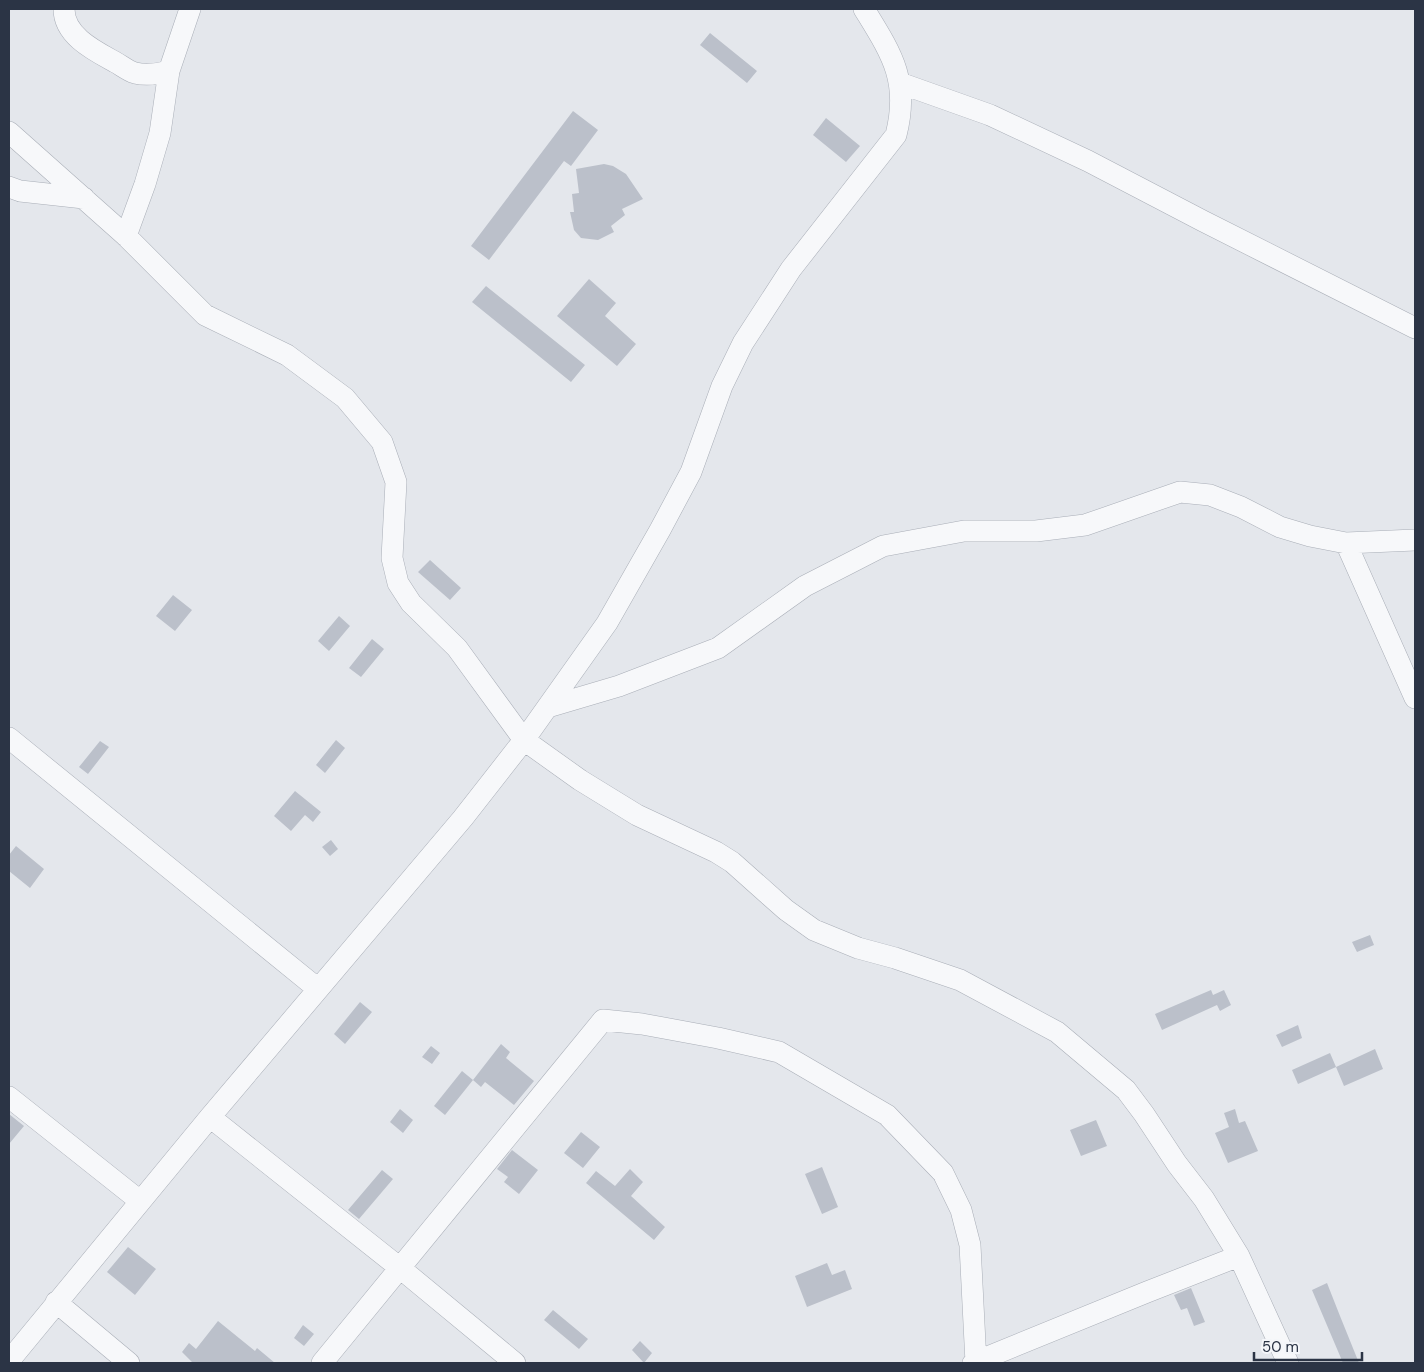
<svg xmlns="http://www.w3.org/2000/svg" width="1424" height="1372" font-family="'DM Sans',sans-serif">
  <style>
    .building { fill: #bbc0ca }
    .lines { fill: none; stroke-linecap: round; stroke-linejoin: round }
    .minor-casing { stroke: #a9aeb7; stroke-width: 22 }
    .minor { stroke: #f7f8fa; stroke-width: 21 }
  </style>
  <rect width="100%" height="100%" fill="#e4e7ec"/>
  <path class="building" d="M710,33L757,71L747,83L700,45Z
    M573,111L598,130L571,166L564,161L489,260L471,246Z
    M826,118L860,146L846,162L813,135Z
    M604,164L613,166L626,174L643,199L622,209L625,215L611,226L614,232L598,240L581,238L574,230L570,212H574L572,194L579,193L576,169Z
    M589,279L616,303L605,316L636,344L617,366L557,316Z
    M486,286L585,365L571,382L472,302Z
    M430,560L461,588L450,600L418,572Z
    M173,595L192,610L175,631L156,616Z
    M339,616L350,626L329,651L318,641Z
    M372,639L384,649L361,677L349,668Z
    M336,740L345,748L325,773L316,765Z
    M100,741L109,747L88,774L79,767Z
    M295,791L321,812L313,822L305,815L291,831L274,816Z
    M331,840L338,849L330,856L322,847Z
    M16,846L44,869L30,888L9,871V855Z
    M1370,935L1374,945L1357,952L1352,942Z
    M1211,990L1213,995L1224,990L1231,1005L1220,1011L1217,1005L1162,1030L1155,1014Z
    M360,1002L372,1012L345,1044L334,1034Z
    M1298,1025L1302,1038L1282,1047L1276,1035Z
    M501,1044L510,1052L506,1058L534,1081L514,1105L485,1082L481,1087L473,1080Z
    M431,1046L440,1053L432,1064L422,1057Z
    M1375,1049L1383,1069L1344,1086L1336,1067Z
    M1330,1053L1336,1067L1298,1084L1292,1070Z
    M462,1071L473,1080L445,1115L434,1106Z
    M400,1109L413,1120L403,1133L390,1122Z
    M1235,1109L1239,1123L1245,1121L1258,1151L1228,1163L1215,1133L1229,1127L1224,1113Z
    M9,1114L24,1126L9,1144Z
    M1096,1120L1107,1146L1081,1156L1070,1130Z
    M581,1132L600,1147L583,1168L564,1153Z
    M512,1150L538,1170L519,1194L504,1182L508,1177L497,1169Z
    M822,1167L838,1207L822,1214L805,1174Z
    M630,1169L643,1182L631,1196L665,1227L654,1240L586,1183L596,1171L615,1186Z
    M382,1170L393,1179L359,1219L348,1210Z
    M128,1247L156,1269L135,1295L107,1272Z
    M827,1263L832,1275L845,1270L852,1289L807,1307L795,1276Z
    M1327,1283L1340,1316L1359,1363H1343L1312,1290Z
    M1191,1288L1205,1322L1194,1326L1187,1308L1181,1310L1174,1295Z
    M553,1310L588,1339L579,1349L544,1320Z
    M218,1321L255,1351L257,1348L275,1363H193L182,1352L189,1343L196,1349Z
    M303,1325L314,1334L304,1346L294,1338Z
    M640,1341L652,1353L644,1363L632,1350Z"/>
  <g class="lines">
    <defs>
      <path id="minor" d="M64,9C64,36 95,51 115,62C121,65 128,71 135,73C147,76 158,74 169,71
        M900,83L990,115L1088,161L1203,221L1415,328
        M9,132L126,236L205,315L287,355L345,398L382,442L396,482L392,558L398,583L411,603L457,648L524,740L580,780L637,815L716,852L732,862L786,910L814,930L858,948L895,958L960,980L1057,1032L1126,1090L1144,1114L1177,1164L1204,1199L1239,1256L1288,1363
        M9,187L20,191L84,198
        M126,236L145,184L160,133L169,71L190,9
        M1346,543L1415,698
        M548,707L619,686L718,648L805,586L883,546L964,531H1036L1085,525L1180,492L1210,495L1241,507L1280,527L1310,536L1346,543L1415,540
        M9,738L318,989
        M9,1097L140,1201
        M210,1117L400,1268L515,1363
        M56,1302L129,1363
        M9,1361L210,1117L463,818L524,740L607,623L660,530L691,472L722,386L743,343L791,269L896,135C910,80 891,53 864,9
        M322,1363L603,1020L642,1024L718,1038L779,1052L887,1115L943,1173L961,1210L970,1245L976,1363
        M973,1363L1147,1292L1239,1256"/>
    </defs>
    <use href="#minor" class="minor-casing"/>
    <use href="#minor" class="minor"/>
  </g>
  <rect width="1424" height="1372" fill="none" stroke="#2b3445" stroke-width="20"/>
  <path d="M1254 1352v8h108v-8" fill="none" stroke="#2b3445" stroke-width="2.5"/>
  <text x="1262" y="1352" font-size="15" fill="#2b3445" stroke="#f4f6f9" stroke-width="4" paint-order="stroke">50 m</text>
</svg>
